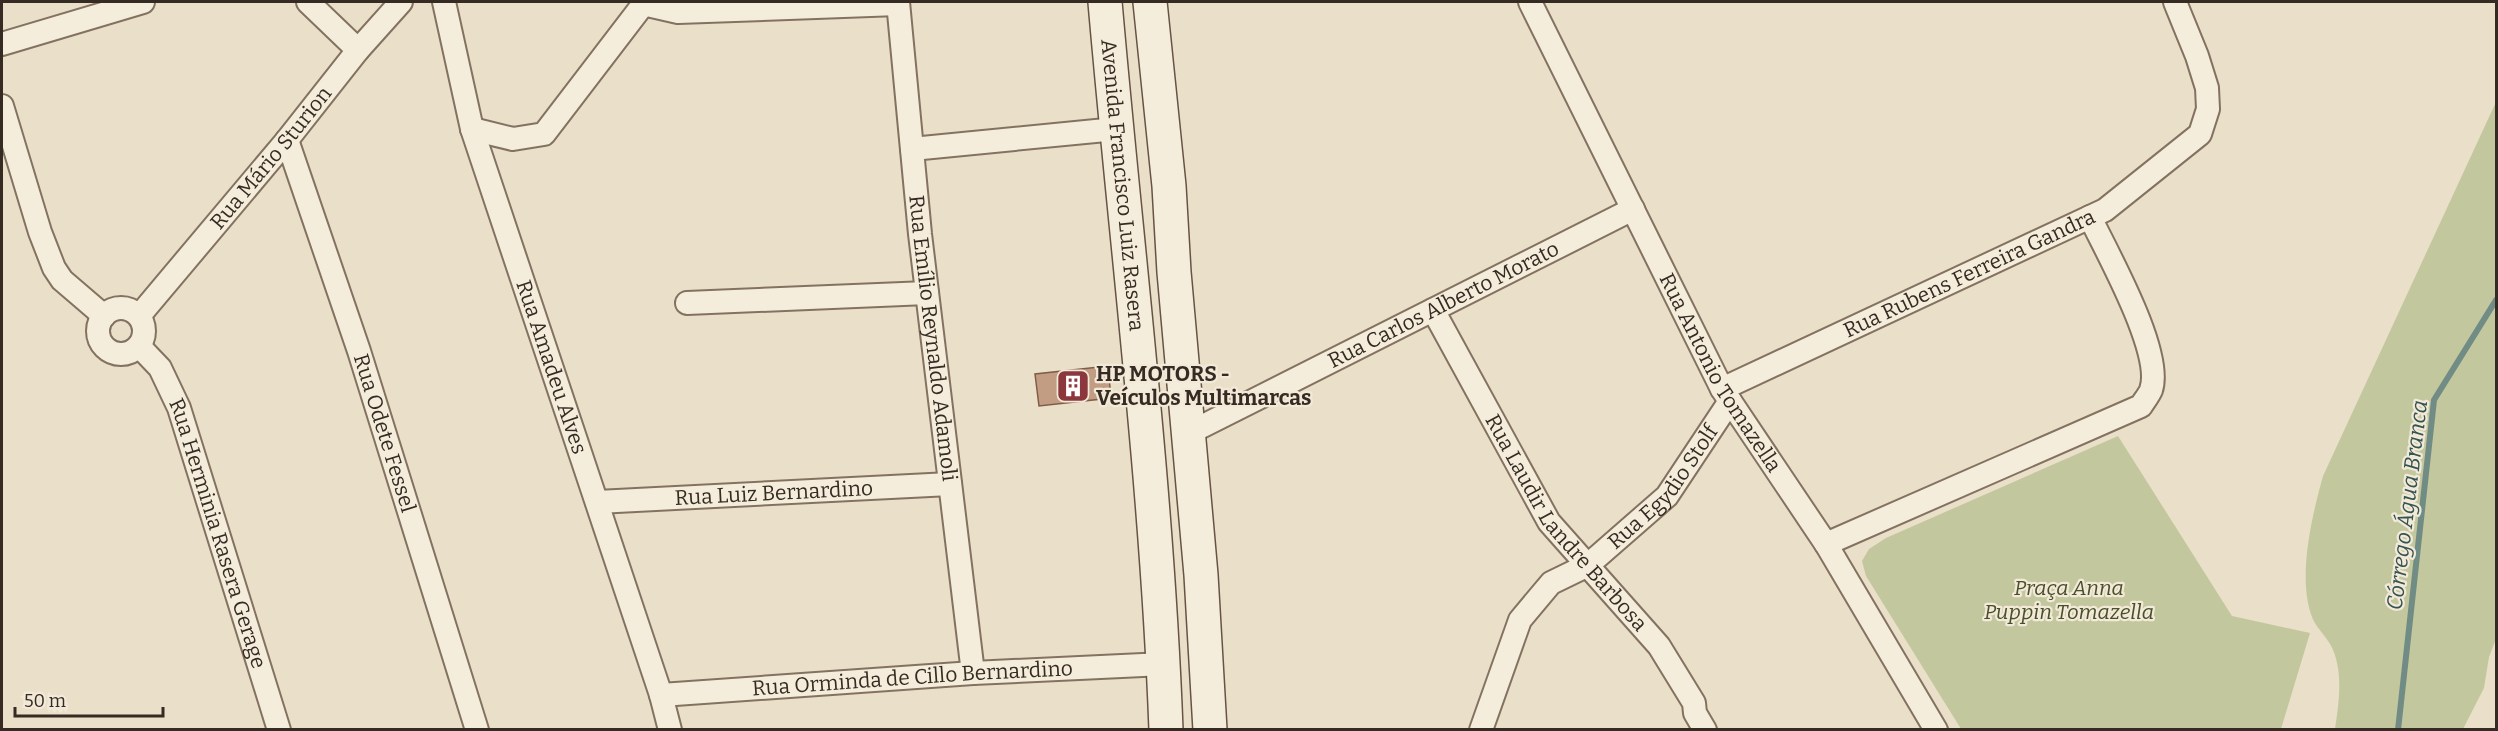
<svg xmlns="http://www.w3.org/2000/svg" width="2498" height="731" font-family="Bitter,serif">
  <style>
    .green { fill: #c3c79e }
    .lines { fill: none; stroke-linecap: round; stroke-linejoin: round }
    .stream { stroke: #718c84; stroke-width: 6 }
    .building { fill: #c39c84; stroke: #805d49; stroke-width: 1.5 }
    .street-casing { stroke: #847260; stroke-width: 26 }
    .secondary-casing { stroke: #665343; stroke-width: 36 }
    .street { stroke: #f5eddc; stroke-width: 22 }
    .secondary { stroke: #f5eddc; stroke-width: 33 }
    .labels { text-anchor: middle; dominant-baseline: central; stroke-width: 4.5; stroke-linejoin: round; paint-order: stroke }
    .street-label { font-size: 21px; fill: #362b22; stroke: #f2e9d8 }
    .poi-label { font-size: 21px; font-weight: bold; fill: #362b22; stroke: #f2e9d8; text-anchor: start }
    .park-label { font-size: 21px; font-style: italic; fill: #48502b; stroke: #f2e9d8 }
    .water-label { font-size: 22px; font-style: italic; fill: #335451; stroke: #f2e9d8 }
  </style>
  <rect width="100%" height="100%" fill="#eadfc9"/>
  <path class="green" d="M2496,102V639L2489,657L2484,688L2463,729H2335C2339,703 2344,668 2330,644C2325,635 2315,626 2312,617C2297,577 2312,516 2323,476Z
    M2118,436L2232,616L2310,633L2281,729H1961L1866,576L1862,561L1869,549L1886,538Z"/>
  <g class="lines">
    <path class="stream" d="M2398,730L2434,400L2496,300"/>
  </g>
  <path class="building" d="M1108,366L1111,398L1039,406L1035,374Z"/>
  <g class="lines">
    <defs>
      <g id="street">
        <path d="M308,2L358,50"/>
        <path id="s1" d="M444,2L472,129L661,695L670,730"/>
        <path id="s2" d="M898,2L920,234L973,673"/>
        <path id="s3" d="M1530,2L1722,389L1826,544L1936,730"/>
        <path d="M643,4L678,12L898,4"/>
        <path d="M2,44L143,2"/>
        <path d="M2,106L40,232L54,268L62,280L104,316"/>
        <path d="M472,129L513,139L544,134L645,2"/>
        <path id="s4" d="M287,140L359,351L477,730"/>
        <path d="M912,149L1116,129"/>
        <path d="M687,303L927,293"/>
        <circle cx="121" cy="331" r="23"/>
        <path id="s5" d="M1433,310L1549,522L1659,646L1694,703L1695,713L1705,730"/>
        <path id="s6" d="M139,316L287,140L358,50L401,2"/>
        <path id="s7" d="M139,346L160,368L179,408L279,730"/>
        <path id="s8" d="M1722,389L2105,210L2200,134L2208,109L2207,88L2197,56L2175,2"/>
        <path id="s9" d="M1189,433L1633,209"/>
        <path id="s10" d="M597,502L950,484"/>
        <path d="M1826,544L2141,406C2144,401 2149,395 2151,390C2164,353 2107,253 2090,217"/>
        <path id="s11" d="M661,695L973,673L1164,664"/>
        <path id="s12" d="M1481,730L1520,620L1551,583L1588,565L1667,496L1730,401"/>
      </g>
      <g id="secondary">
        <path id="s13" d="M1105,2C1126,244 1157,486 1166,730"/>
        <path d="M1150,2L1169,186L1174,272L1201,575L1210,730"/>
      </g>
    </defs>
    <use href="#street" class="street-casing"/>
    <use href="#secondary" class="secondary-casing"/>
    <use href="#street" class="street"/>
    <use href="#secondary" class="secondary"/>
  </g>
  <defs>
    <symbol id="building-square" viewBox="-11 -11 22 22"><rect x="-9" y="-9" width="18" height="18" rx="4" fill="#8c373b" stroke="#f2e9d8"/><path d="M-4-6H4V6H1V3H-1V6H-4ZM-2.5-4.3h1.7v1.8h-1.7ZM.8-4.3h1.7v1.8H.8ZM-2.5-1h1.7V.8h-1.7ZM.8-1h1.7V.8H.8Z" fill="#fff"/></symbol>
  </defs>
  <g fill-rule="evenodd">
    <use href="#building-square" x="1054" y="367" width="38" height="38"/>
  </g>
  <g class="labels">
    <g class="street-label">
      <text stroke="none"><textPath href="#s6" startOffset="206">Rua Mário Sturion</textPath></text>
      <text stroke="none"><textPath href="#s13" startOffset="184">Avenida Francisco Luiz Rasera</textPath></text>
      <text stroke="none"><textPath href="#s8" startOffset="273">Rua Rubens Ferreira Gandra</textPath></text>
      <text stroke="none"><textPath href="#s9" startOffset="285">Rua Carlos Alberto Morato</textPath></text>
      <text stroke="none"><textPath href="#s2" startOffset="338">Rua Emílio Reynaldo Adamoli</textPath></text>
      <text stroke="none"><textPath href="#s1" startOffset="381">Rua Amadeu Alves</textPath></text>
      <text stroke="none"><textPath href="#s3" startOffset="417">Rua Antonio Tomazella</textPath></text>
      <text stroke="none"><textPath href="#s4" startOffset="309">Rua Odete Fessel</textPath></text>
      <text stroke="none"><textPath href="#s12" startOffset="315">Rua Egydio Stolf</textPath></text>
      <text stroke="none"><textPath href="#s10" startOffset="177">Rua Luiz Bernardino</textPath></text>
      <text stroke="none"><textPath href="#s5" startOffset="252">Rua Laudir Landre Barbosa</textPath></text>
      <text stroke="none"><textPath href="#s7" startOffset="206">Rua Herminia Rasera Gerage</textPath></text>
      <text stroke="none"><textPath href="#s11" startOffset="252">Rua Orminda de Cillo Bernardino</textPath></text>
    </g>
    <g class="poi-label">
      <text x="1096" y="374">HP MOTORS -<tspan x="1096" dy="24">Veículos Multimarcas</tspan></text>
    </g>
    <g class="park-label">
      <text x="2069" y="588">Praça Anna<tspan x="2069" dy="24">Puppin Tomazella</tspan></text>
    </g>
    <g class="water-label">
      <text transform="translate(2407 505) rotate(-83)">Córrego Água Branca</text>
    </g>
  </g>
  <rect width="2498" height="731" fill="none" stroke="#362b22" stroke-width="6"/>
  <path d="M15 707v9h148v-9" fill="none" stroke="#362b22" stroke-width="3"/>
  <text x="24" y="707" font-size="18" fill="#362b22" stroke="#f2e9d8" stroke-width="4.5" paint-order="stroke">50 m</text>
</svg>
